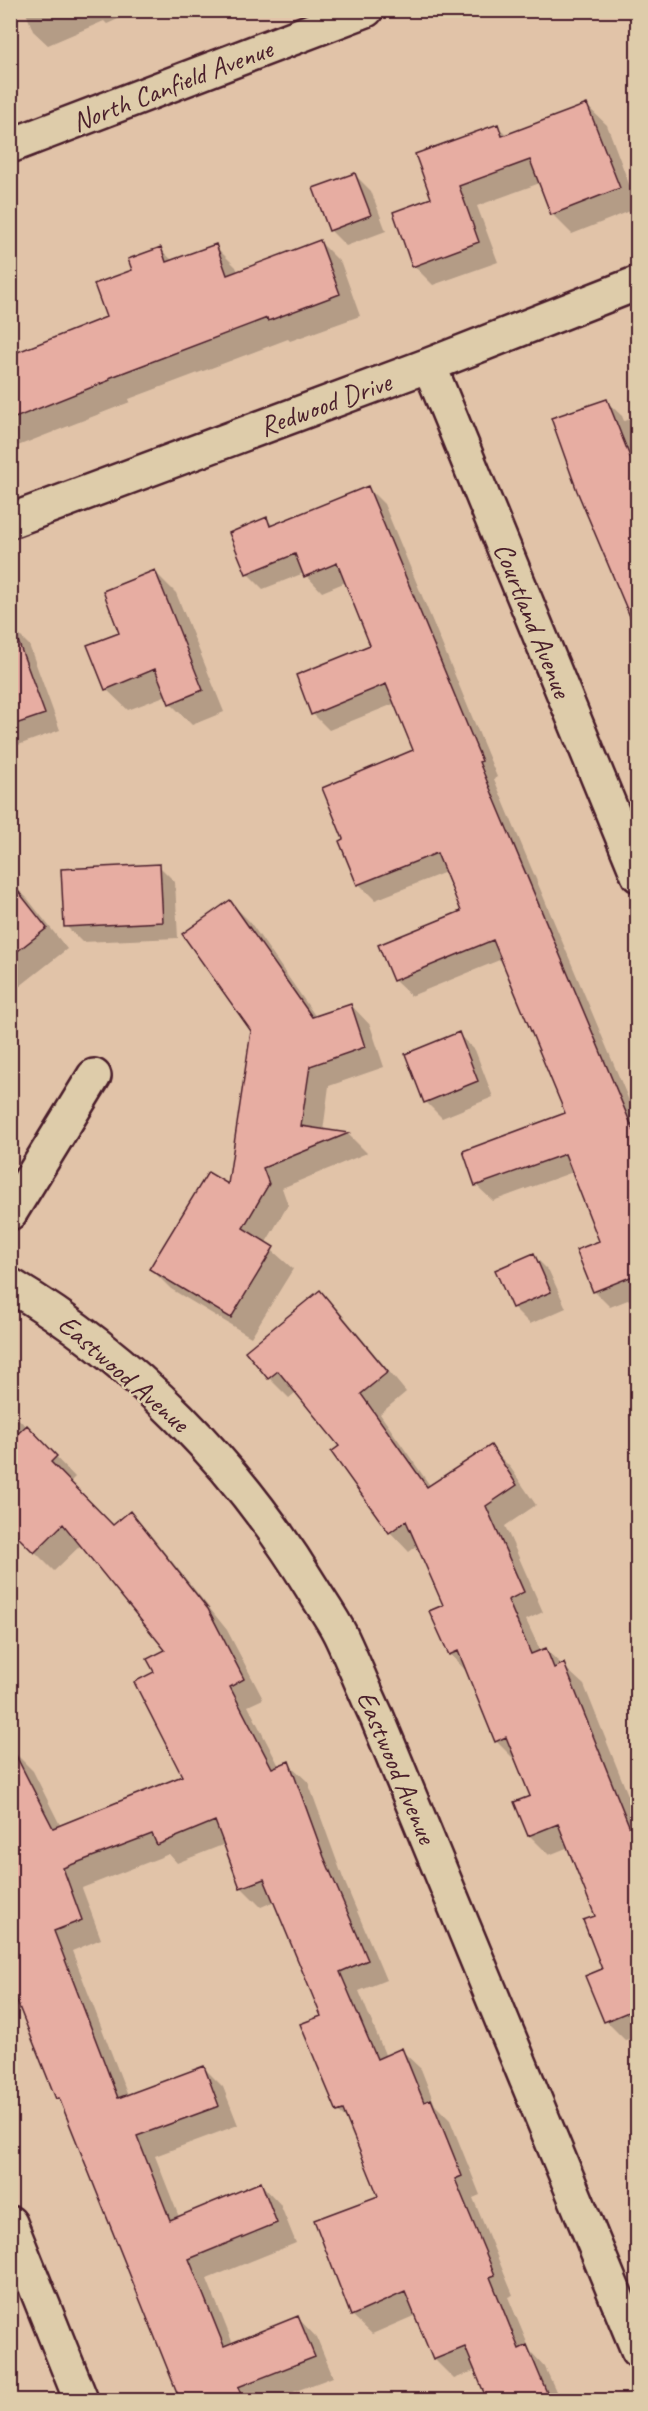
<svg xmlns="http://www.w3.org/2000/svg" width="648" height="2411" font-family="Caveat,sans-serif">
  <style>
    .shadow { fill: #0003 }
    .building { fill: #e7ada2; stroke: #4a1f2b; stroke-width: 1.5 }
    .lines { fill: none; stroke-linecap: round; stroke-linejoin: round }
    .minor-casing { stroke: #4a1f2b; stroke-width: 38 }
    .minor { stroke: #deccaa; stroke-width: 33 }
    .labels { text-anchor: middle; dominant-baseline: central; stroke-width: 5; stroke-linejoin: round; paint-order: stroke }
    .street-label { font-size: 28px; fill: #4a1f2b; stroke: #deccaa }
  </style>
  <rect width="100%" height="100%" fill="#e1c3a8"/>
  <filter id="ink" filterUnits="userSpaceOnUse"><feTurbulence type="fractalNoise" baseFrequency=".0167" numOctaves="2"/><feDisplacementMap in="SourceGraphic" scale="12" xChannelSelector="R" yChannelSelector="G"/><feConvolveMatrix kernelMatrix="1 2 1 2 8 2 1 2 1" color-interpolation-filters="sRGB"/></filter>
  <g filter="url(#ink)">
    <path class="shadow" d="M25,10H138L107,24L104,21L48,45L33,31Z
      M587,106L607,125L638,208L572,234L552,214L540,183L477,206L498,262L433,285L414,266L433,199L497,126L508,136Z
      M355,175L371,191L386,231L346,246L330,230Z
      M320,242L341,263L360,316L290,341L288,339L129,399L130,402L10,449V357L108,318L134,270L160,249L173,261L215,246L236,267L238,272Z
      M606,401L622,416L624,421L638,416V619L629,610Z
      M368,488L384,504L497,777L494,779L638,1122V1296L610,1307L594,1291L601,1241L573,1172L493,1201L476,1185L567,1114L502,959L411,996L394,980L463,912L446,872L375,900L359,884L345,840L415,751L396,703L329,730L313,714L372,646L346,582L322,592L304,573L263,589L247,573L266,519L274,526Z
      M154,571L176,593L224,712L192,725L170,703L167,695L128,710L106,689L121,633Z
      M13,629L29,645L60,730L10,748V630Z
      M159,866L175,882L178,938L82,942L66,926Z
      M10,882L27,898L67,949L10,994Z
      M230,902L250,922L316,1017L351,1005L370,1025L384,1067L329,1086L323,1131L348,1134L367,1153L282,1188L288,1205L265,1244L293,1269L251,1337L171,1289L151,1269L229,1186L253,1031Z
      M458,1034L475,1050L493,1097L442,1118L426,1102Z
      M533,1255L549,1271L566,1308L530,1324L514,1308L497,1270Z
      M320,1292L339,1311L406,1392L380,1414L431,1487L490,1447L510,1467L536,1505L505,1526L543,1612L526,1620L541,1652L546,1650L584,1685L638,1820V2061L629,2039L625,2040L606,2021L604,1969L597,1917L569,1847L549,1855L529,1835L532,1796L516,1761L496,1741L468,1673L450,1654L431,1612L445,1606L418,1545L409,1552L390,1532L341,1447L296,1392L289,1398L269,1378Z
      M10,1410L75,1477L69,1483L113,1527L130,1513L149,1533L227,1630L263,1699L248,1706L279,1766L288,1763L308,1782L343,1878L386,1980L359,1991L386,2057L401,2050L421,2069L435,2105L450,2120L480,2195L473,2198L513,2295L508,2297L531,2352L545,2367L560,2400H489L476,2370L454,2379L434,2359L416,2315L372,2334L352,2315L380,2197L350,2122L338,2111L323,2017L275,1901L261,1907L241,1887L225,1844L177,1863L169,1854L82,1888L101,1939L72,1951L128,2096L204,2068L223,2087L238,2125L155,2156L179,2217L261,2184L280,2204L296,2243L207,2279L233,2344L298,2318L317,2338L333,2377L272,2400H181L64,2104L58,2098L13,1751L33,1771L61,1827L184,1777L156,1673L168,1651L82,1544L54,1571L10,1527Z"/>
    <path class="building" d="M587,104L620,188L551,215L530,160L459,186L479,242L412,267L393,212L431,198L415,154L498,124L502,136Z
      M355,173L371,215L329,231L313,188Z
      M320,240L340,294L268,321L267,318L109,378L110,380L10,420V355L106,317L94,284L132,270L128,259L161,247L166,262L216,244L227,275Z
      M607,399L638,477L637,633L577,491L551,418Z
      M368,486L482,761L479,762L638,1141V1274L593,1292L576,1250L599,1241L565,1154L475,1186L463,1151L565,1113L493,940L393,981L378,945L461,911L437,853L357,885L339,841L343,839L322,788L413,750L386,684L311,715L296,675L370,645L337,563L304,577L295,554L246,574L229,533L267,517L270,526Z
      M155,570L203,690L169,704L155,669L105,690L87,645L119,633L103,591Z
      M10,630H14L45,714L10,726Z
      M160,864L163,922L64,927L61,869Z
      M10,881L47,928L10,957Z
      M230,900L312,1017L351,1004L365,1047L310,1066L301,1126L349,1133L263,1168L269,1184L243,1228L274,1247L231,1318L149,1269L208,1172L228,1184L251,1031L182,934Z
      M459,1032L478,1081L424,1103L405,1054Z
      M534,1253L551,1292L512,1308L495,1270Z
      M320,1290L388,1372L361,1394L427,1487L491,1445L517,1485L486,1506L524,1592L508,1600L531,1654L546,1648L554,1668L564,1663L638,1848V2008L604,2022L585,1976L602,1969L583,1920L595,1916L558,1824L528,1836L514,1802L530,1796L506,1737L495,1742L458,1651L449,1655L429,1611L443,1605L406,1521L389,1533L331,1452L339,1446L278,1371L268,1379L245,1351Z
      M27,1425L57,1456L51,1462L113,1525L130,1511L208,1609L244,1679L230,1687L272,1768L289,1761L324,1857L368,1960L340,1972L377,2059L402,2048L424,2102L431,2099L462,2176L455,2179L495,2275L490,2277L519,2349L527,2345L550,2400H487L465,2347L433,2360L405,2292L351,2316L314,2220L378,2196L343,2110L337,2112L300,2024L321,2016L264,1879L240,1888L215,1821L157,1845L152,1834L63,1868L82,1920L54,1931L118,2098L204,2066L219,2106L137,2136L170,2220L261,2182L277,2223L189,2259L224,2346L298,2316L315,2357L238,2387L243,2400H180L59,2098L56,2099L10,1984V1744L53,1828L182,1776L134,1682L154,1672L147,1659L165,1650L63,1524L34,1553L10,1529V1441Z"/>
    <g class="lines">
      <defs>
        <path id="minor" d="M10,146L366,10
          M429,365L638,875
          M10,521L429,365L638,283
          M10,1213L94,1076
          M10,1285C133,1358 238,1466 312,1588C321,1603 332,1618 340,1634C353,1661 364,1690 377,1717L638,2350
          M10,2223L81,2400"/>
      </defs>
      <use href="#minor" class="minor-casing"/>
      <use href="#minor" class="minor"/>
    </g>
  </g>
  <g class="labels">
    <g class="street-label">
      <text transform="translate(172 85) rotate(-21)">North Canfield Avenue</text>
      <text transform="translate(325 404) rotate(-20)">Redwood Drive</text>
      <text transform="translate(533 620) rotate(68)">Courtland Avenue</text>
      <text transform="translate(124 1373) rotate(41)">Eastwood Avenue</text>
      <text transform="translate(397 1767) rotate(67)">Eastwood Avenue</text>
    </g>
  </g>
  <rect width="648" height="2411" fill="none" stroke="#deccaa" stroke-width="36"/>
  <rect x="18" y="18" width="612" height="2375" fill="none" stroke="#4a1f2b" stroke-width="2" filter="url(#ink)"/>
</svg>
